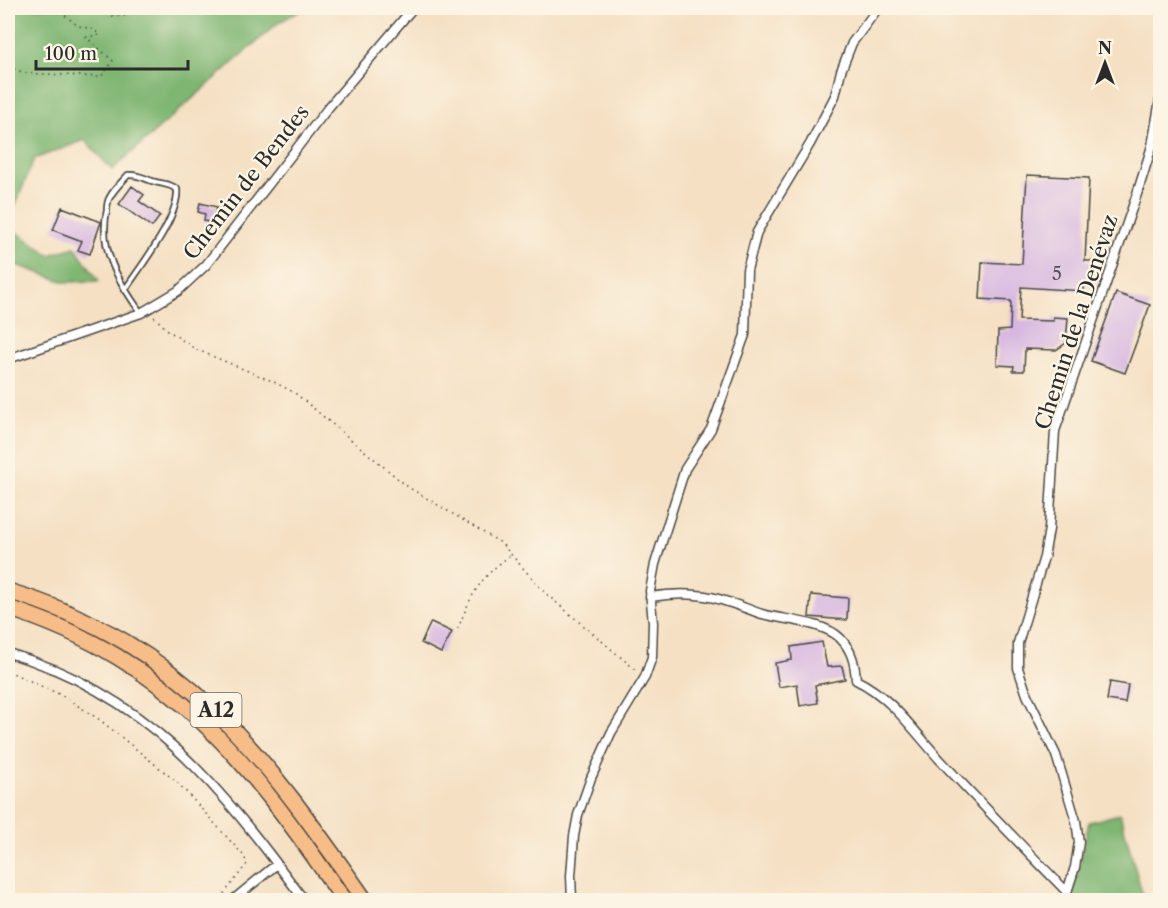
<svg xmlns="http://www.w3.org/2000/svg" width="1168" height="908" font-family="'Libre Caslon Text',serif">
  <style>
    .forest { fill: #7fb672; stroke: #55704e; stroke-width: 1.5 }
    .building { fill: #d6b5e1 }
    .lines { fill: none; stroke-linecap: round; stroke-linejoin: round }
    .service-casing { stroke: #494642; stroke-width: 8 }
    .minor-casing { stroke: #494642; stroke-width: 11 }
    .motorway-casing { stroke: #494642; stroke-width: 18 }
    .path { stroke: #494642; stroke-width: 1.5; stroke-dasharray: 1.5 4.5; stroke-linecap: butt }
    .service { stroke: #fff; stroke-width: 4.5 }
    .minor { stroke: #fff; stroke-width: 8 }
    .motorway { stroke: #f7bd88; stroke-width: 15 }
    .labels { text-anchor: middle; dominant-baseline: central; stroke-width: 4.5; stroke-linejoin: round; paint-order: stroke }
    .number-label { font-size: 18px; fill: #564e58 }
    .shield { fill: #fcf5e5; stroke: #6a6863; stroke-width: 1.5 }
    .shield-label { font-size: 20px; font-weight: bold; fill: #2b2b2b }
    .street-label { font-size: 21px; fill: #2b2b2b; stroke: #fcf5e5 }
  </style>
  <rect width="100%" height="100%" fill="#fcf5e5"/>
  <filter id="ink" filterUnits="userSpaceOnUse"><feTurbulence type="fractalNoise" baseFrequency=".0167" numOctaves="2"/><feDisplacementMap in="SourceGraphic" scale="12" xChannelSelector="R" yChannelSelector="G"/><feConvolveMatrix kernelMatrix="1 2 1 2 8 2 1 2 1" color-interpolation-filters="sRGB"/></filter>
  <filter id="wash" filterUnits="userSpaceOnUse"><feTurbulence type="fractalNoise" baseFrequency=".008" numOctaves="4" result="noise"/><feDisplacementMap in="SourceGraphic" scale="24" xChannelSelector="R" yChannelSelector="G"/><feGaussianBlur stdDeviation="1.35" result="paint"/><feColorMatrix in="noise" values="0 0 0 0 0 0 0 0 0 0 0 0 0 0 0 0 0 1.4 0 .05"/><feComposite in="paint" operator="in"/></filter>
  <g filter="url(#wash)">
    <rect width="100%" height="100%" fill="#f5e0c3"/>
    <path class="forest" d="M8,8H306L279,22L112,170L85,140L34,159L8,224Z
      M8,226L50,255L75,247L99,281L65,282L8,262Z
      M1120,814L1144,900H1072L1089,822Z"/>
    <g id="blocks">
      <path class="building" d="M1027,175L1089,178L1085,261H1093L1092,285H1084V291L1021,287L1019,320L1053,321V317L1068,318L1066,343L1056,350L1025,349L1024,371H1013L1014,366L997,365L998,331L1010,330L1011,301L980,299L982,262L1022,264Z
        M132,186L144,195L139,201L160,216L152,227L119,204Z
        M200,203L217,207L212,223L204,221L205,214L198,212Z
        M62,207L101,222L90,254L78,250L82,241L53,230Z
        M1116,293L1150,305L1125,373L1091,361Z
        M811,595L848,598L847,620L809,617Z
        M431,622L452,632L441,653L421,643Z
        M822,642L827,667L842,666L845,679L815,685L818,703L800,706L797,684L779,687L775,663L792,660L791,647Z
        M1110,682L1128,685L1125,703L1107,700Z"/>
    </g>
  </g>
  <g filter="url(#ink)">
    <use href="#blocks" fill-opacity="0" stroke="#494642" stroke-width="1.5"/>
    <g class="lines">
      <defs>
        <path id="service" d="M125,290C140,267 180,217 177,189C166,182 163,185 152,181C143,178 138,174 128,175C122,182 114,189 110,197C108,200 107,206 107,210C98,249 119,282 141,313"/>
        <path id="minor" d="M8,359L141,313L178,291L206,265L328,108L413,8
          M650,597C669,594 686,593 705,596C724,599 744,608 762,614C784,620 824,622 840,638C852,650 855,664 856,680C892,697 916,734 942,762C983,806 1025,849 1067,892
          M8,653C147,693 222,789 304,900
          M233,900L277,864
          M572,900L571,876L574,836L578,815L591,778L611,733L645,677L652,657L653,623L650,591L655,564L685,469L711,429L745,335L747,270L757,232L810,144L835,96L841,71L852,43L878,8
          M1066,900L1067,892L1075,867L1079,842L1076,821L1056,755L1027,695L1018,668V643L1044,557L1049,529L1055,431L1137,194L1152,146L1160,100"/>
        <path id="motorway" d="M8,591C186,645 264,756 365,900
          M8,608C174,661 250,763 344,900"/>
      </defs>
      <use href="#service" class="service-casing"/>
      <use href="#minor" class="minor-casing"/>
      <use href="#motorway" class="motorway-casing"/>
      <path class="path" d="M103,8L111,16H124L134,8
        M8,67L25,73L101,77L113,61L86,37L100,35L93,29L78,26L61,12V8
        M154,317L169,331L195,349L272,381L295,393L408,487L501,543L545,593L637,671
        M458,629C471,594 480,577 511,555
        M8,671L61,695L100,720L178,783L244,856L247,864L219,900
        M262,900L266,899L271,900"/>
      <use href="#service" class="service"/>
      <use href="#minor" class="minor"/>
      <use href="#motorway" class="motorway"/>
    </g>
  </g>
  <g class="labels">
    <g class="number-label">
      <text x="1057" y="274">5</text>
    </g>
    <rect class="shield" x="190.5" y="693" width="51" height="34" rx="4.5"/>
    <g class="shield-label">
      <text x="216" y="710">A12</text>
    </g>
    <g class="street-label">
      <text transform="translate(246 182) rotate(-52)">Chemin de Bendes</text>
      <text transform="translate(1076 322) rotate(-72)">Chemin de la Denévaz</text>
    </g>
  </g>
  <rect width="1168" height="908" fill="none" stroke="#fcf5e5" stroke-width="30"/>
  <g transform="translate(1105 63)" stroke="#fcf5e5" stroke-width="4.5" paint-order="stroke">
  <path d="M0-4.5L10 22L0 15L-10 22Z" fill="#2b2b2b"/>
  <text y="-9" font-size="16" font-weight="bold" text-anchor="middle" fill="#2b2b2b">N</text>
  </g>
  <path d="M36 60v9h152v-9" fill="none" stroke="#2b2b2b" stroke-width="3"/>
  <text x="45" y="60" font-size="18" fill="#2b2b2b" stroke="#fcf5e5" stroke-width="4.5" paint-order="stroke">100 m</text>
</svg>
